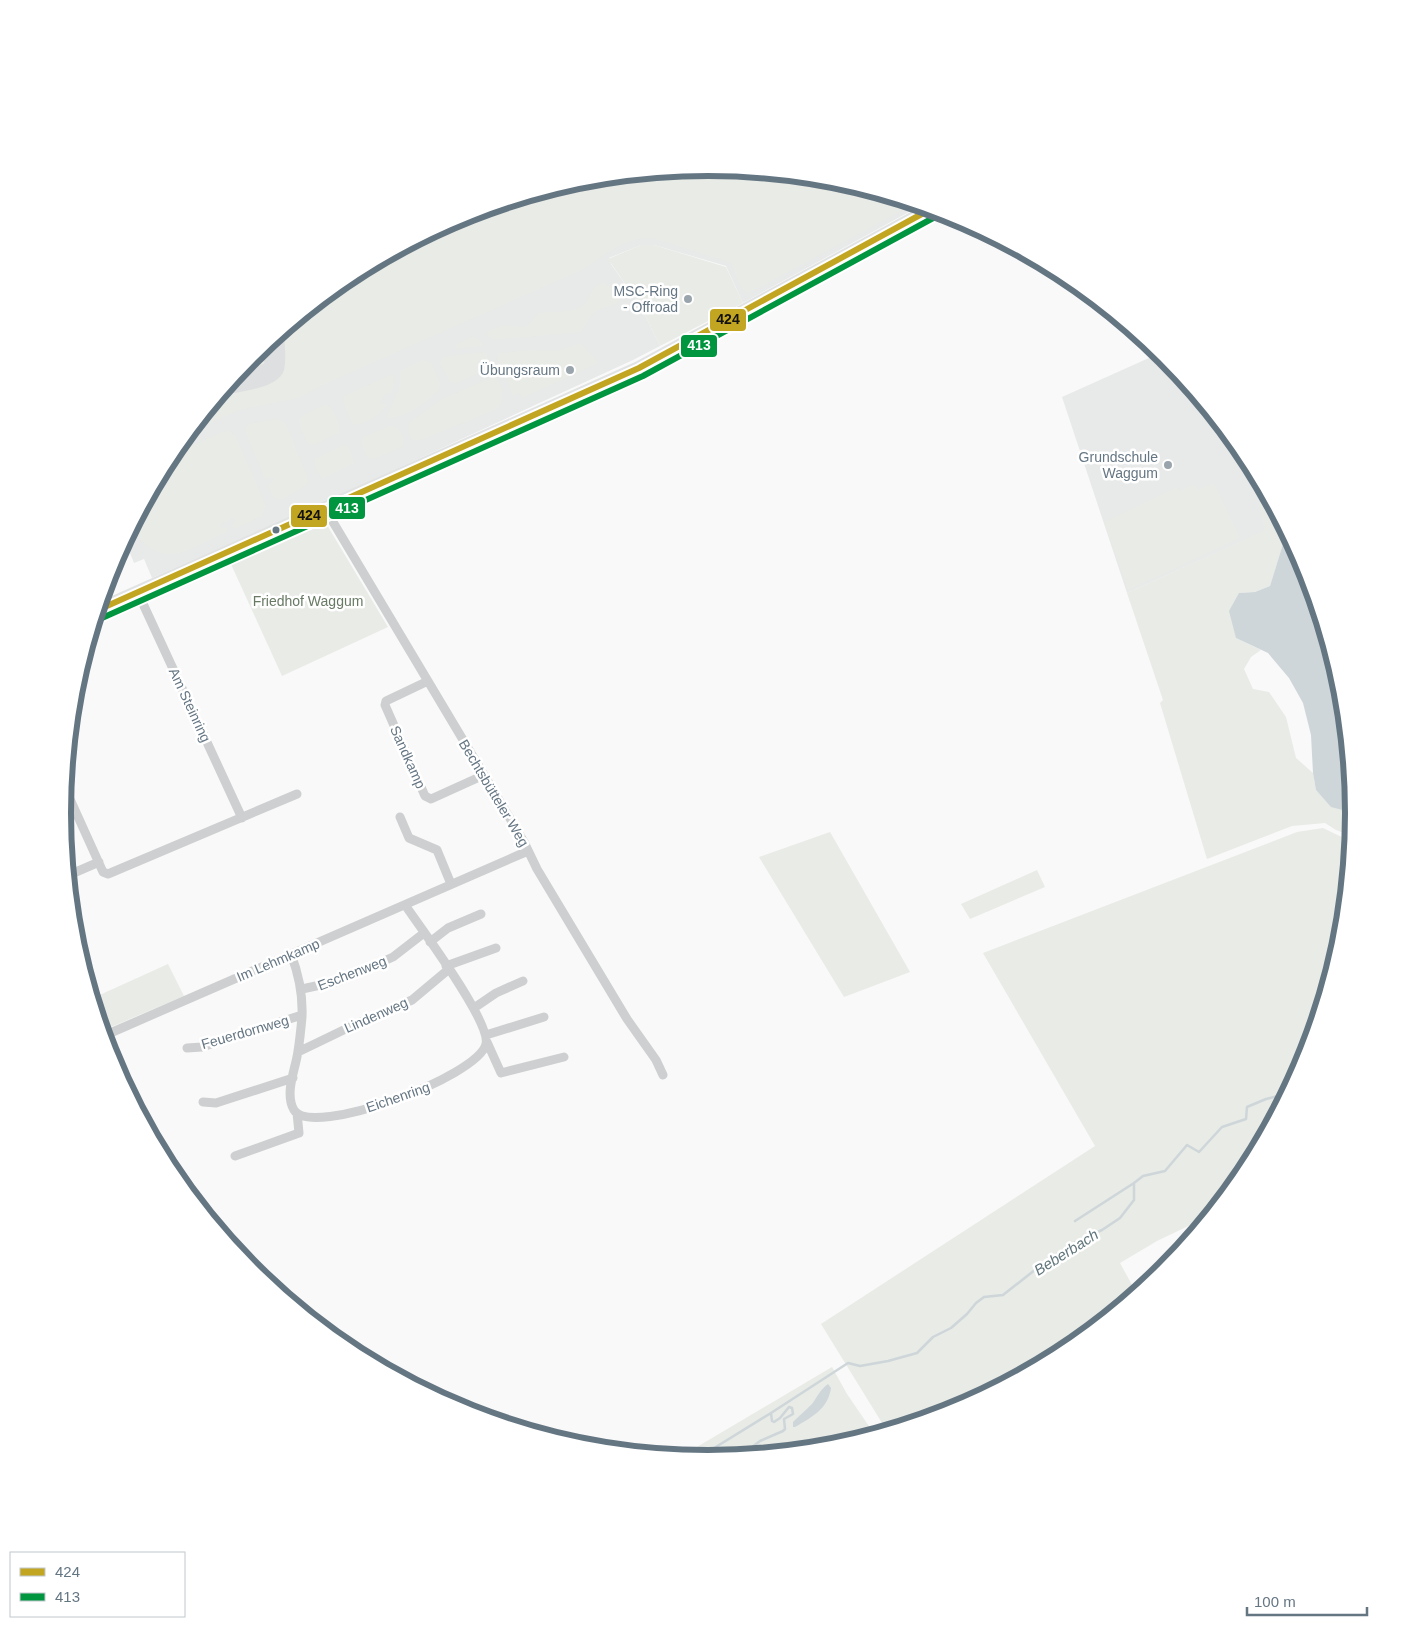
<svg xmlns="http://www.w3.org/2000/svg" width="1417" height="1627" font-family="Helvetica,sans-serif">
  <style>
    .built { fill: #e8e9e9 }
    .green { fill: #e8ebe6 }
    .water { fill: #ced6d9 }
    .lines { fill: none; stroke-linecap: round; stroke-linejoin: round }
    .stream { stroke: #ced6d9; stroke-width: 2.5 }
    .taxiway { stroke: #dedfe0; stroke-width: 21 }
    .street { stroke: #cecfd0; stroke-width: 9 }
    .secondary { stroke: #e1e2e2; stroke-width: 14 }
    .bus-1-casing { stroke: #fff; stroke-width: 10 }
    .bus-2-casing { stroke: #fff; stroke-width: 10 }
    .bus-1 { stroke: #c2a621; stroke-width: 6 }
    .bus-2 { stroke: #009640; stroke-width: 6 }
    .poi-dot { fill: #99a4ac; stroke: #fff; stroke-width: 2 }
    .bus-dot { fill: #657683; stroke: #fff; stroke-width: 2 }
    .labels { text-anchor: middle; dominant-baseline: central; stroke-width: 5; stroke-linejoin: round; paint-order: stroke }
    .poi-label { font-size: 14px; fill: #657683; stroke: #fff; text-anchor: end }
    .park-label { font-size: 14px; fill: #687a64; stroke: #fff }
    .street-label { font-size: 14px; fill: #657683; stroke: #fff }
    .water-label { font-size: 15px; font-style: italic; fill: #60757c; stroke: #fff }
    .rim { fill: none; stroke: #657683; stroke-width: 6 }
    .line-badge { stroke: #fff; stroke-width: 2 }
    .badge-label { font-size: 14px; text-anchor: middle; font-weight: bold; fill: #fff }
    .pale-badge-label { font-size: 14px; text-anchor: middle; font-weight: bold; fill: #111 }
  </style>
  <rect width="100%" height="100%" fill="#f9f9f9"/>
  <path class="built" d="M709,168L835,180L920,206L743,303L726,266L654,245H641L609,258L611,264L641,307L660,346L633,360L329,500L152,578L144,559L134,563L125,541L172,454L252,357L350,276L462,217L583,180Z
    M1160,353L1246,455L1256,474L1265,531L1127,593L1062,397Z"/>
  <path class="green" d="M709,168L835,180L914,204L749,293C738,290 736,273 731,263L656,239C628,234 604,256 582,270L325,384L298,398L240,410L191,431L252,357L350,276L462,217L583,180Z
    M641,245H654L726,267L743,303L660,346L641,307L608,259Z
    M603,283C611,286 619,291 620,300C614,308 602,306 595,312C588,318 586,326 581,332L493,340L487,335L486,332L503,325L524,327L530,323L538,313C551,311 567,313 579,308C593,302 587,286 603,283Z
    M472,337L477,338L482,343V346L457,349L455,345Z
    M578,344H581L599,363L522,398L520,393L512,396L509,383L498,360L497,357L499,353L529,350L557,351Z
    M483,352L487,354L490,362L486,370L457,383L450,382L440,363L443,357Z
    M422,360L431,362L440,383L439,390C426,402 406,419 387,418L388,413L399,389L400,371Z
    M390,375H393L394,383L392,393L385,394L380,404H387C380,416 366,424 353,425L343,403L344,396Z
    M492,377H496C503,388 507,401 495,410L421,440H413C409,435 406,427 410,422L442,399Z
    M326,404C334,408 340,423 340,432L316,444L310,445C304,439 299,427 299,419L303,415Z
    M275,419L282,421L286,424L309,481L305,486L281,500L273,497L268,485L274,480L273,478L265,479L245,431L246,427L249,424Z
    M390,426C399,426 401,433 404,441L402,447L374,459L368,458C365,452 359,443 363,437Z
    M229,431L235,435L266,506L262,516L235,529L231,526L235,521L233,518L220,524L221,528L227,527V532C186,550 164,573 132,529L171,455L222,432Z
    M343,445L349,447L354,463L322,479L315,467V459Z
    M1255,472L1287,531L1270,586L1255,592L1239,593L1236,638L1261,650L1251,657L1244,669L1253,689L1269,692L1286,717L1296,758L1313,773L1316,790L1331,806L1354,813L1352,836L1336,830L1325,823L1292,826L1207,859L1160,703L1163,700L1127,593L1264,531Z
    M1214,483L1240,538L1128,590L1104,522L1177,487L1180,491L1194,484L1198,490Z
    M324,520L388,627L282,676L230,562Z
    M1323,828L1352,842L1342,940L1305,1061L1245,1173L1211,1215L1157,1241L1120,1263L1137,1294L1067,1351L955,1410L887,1431L821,1324L1095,1146L983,953L1297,832Z
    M830,832L910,972L844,997L759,857Z
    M1037,870L1045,887L970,919L961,904Z
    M168,964L184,996L111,1027L107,1029L101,1026L93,998Z
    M832,1367L847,1394L875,1435L834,1447L708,1459L680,1457Z"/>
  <path class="water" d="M1287,531L1305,567L1342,688L1354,813L1331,807L1316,790L1313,773L1311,735L1303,703L1289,678L1268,653L1236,638L1229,611L1239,593L1255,592L1270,586Z
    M828,1384L831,1388C828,1409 812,1417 795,1427H793V1422C799,1416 806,1410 812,1404C818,1396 819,1391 828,1384Z"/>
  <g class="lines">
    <path class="stream" d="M1075,1221L1134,1183
      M740,1456L760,1441L783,1431L785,1429L784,1419L793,1414L792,1408L789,1407L780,1418L774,1422L772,1421L771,1413
      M698,1458L771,1413L848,1363L860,1366L888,1361L917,1353L933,1337L951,1328L967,1314L976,1303L984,1297L1003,1295L1045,1262L1070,1245L1102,1230L1120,1218L1134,1200V1183L1143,1176L1165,1171L1187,1145L1199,1152L1222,1127L1246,1119L1247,1107L1266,1099L1282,1095L1280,1092L1287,1082L1292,1085"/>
    <path class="taxiway" d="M230,383C240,381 271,377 274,367C276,358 274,347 274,338"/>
    <path class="street" d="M328,509L333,522L524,842L537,869L627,1019L656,1060L663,1075
      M138,593L242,818
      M428,681L386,701L385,705L425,796L431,799L484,775
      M65,788L103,872L108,874L297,794
      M400,817L409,838L437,850L451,884
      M69,875L99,862
      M430,942L448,928L481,914
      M291,954C299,975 303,994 302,1017C301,1028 300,1039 298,1051C296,1068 284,1093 294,1110C311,1139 478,1077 486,1044C491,1022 421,928 405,905
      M446,966L496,948
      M302,989L339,981L393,957L424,933
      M474,1008L496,993L523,981
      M104,1034H108L528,851
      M486,1035L544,1017
      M487,1042L501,1073L564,1057
      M187,1048L202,1047L302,1015
      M109,1052L113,1064
      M298,1052L356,1024L412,1000L449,969
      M203,1102L216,1103L293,1078
      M235,1156L299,1133L297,1113"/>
    <path class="secondary" d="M98,610L639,368L931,209"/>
    <defs>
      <path id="bus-1" d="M98,610L639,368L931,209"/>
      <path id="bus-2" d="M102,618L643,376L935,217"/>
    </defs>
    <use href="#bus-1" class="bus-1-casing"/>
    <use href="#bus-2" class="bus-2-casing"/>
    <use href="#bus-1" class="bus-1"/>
    <use href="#bus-2" class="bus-2"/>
  </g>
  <g class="poi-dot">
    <circle cx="688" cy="299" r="5"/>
    <circle cx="570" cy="370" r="5"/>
    <circle cx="1168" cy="465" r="5"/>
  </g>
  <circle class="bus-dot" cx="276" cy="530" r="4.5"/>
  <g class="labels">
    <g class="poi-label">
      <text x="678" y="291">MSC-Ring<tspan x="678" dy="16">- Offroad</tspan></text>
      <text x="560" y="370">Übungsraum</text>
      <text x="1158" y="457">Grundschule<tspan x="1158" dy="16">Waggum</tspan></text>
    </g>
    <g class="park-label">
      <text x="308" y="601">Friedhof Waggum</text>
    </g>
    <g class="street-label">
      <text transform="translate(190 705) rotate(65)">Am Steinring</text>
      <text transform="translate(408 757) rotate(66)">Sandkamp</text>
      <text transform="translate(494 793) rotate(59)">Bechtsbütteler Weg</text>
      <text transform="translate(278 960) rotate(-23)">Im Lehmkamp</text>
      <text transform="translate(352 973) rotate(-21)">Eschenweg</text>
      <text transform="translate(376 1015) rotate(-24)">Lindenweg</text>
      <text transform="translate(245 1032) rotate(-16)">Feuerdornweg</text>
      <text transform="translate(398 1097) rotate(-19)">Eichenring</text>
    </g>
    <g class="water-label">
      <text transform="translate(1066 1252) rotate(-32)">Beberbach</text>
    </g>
  </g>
  <path d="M0 0H1417V1627H0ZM71 813a637 637 0 1 1 1274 0a637 637 0 1 1-1274 0Z" fill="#fff" fill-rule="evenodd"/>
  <path class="rim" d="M71 813a637 637 0 1 1 1274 0a637 637 0 1 1-1274 0Z"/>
  <g class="line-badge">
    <rect x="709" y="308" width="38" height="24" rx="5" fill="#c2a621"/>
    <rect x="680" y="334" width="38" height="24" rx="5" fill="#009640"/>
    <rect x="328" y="496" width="38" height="24" rx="5" fill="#009640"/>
    <rect x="290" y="504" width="38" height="24" rx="5" fill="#c2a621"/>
  </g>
  <g class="badge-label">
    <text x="699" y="350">413</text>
    <text x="347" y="513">413</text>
  </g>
  <g class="pale-badge-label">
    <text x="728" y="324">424</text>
    <text x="309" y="520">424</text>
  </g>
  <rect x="10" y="1552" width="175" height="65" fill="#ffffff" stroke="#c1c8cd"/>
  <rect x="20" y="1568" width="25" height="8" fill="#c2a621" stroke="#c1c8cd"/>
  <text x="55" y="1577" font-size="15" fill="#657683">424</text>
  <rect x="20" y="1593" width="25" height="8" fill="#009640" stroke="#c1c8cd"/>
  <text x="55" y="1602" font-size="15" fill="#657683">413</text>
  <path d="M1247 1607v8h120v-8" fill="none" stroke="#657683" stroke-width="2.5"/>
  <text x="1254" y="1607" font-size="15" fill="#657683" stroke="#ffffff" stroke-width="4" paint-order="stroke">100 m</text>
</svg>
